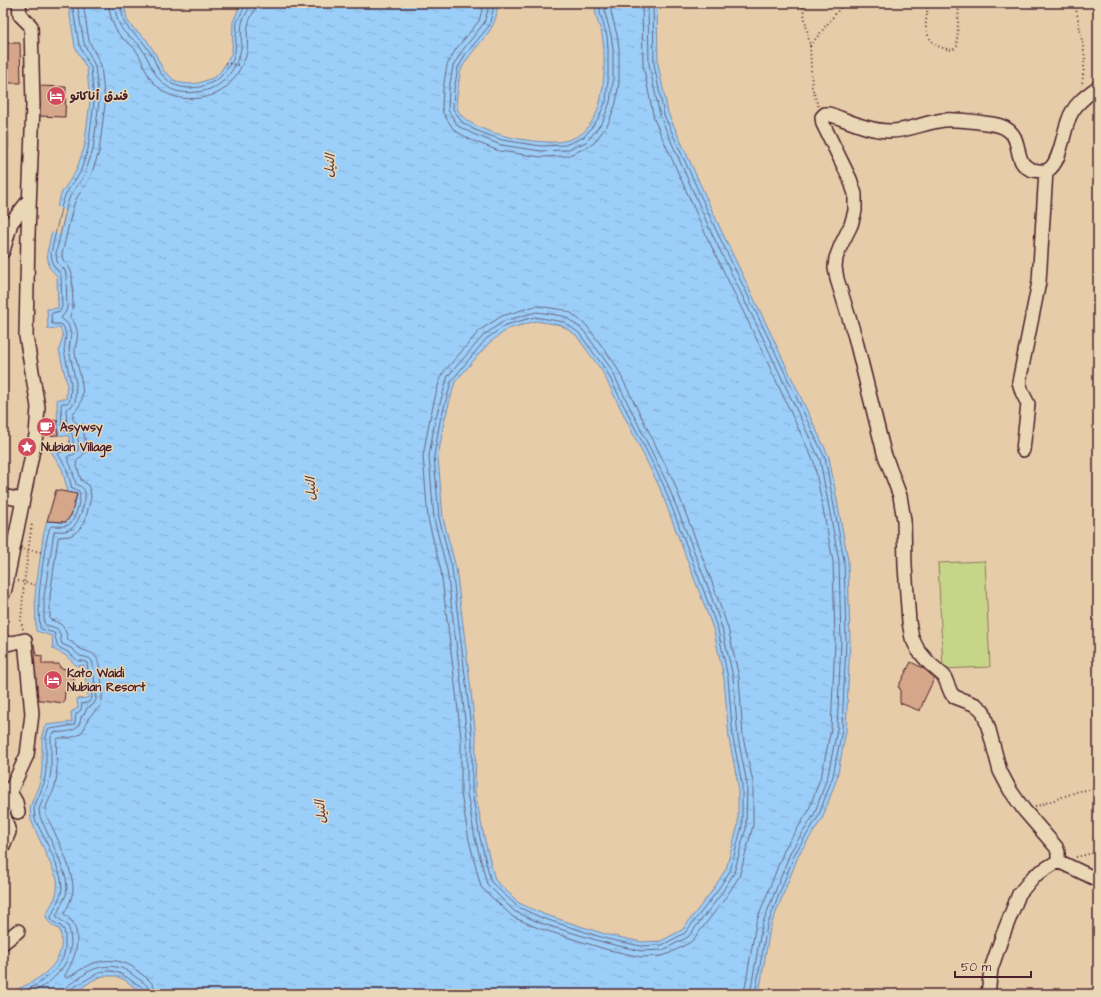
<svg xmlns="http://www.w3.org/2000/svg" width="1101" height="997" font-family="'Architects Daughter','Playpen Sans Arabic',sans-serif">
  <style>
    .green { fill: #c7d589; stroke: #887a5a }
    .water { fill: url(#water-ripples); stroke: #7b88a6; fill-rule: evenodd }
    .pier { fill: #e7ccaa }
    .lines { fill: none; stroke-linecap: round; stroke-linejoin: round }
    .shore { stroke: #6a657d; stroke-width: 1 }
    .building { fill: #d5a689; stroke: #4a1f2b }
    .minor-casing { stroke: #4a1f2b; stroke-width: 16 }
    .path { stroke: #4a1f2b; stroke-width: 2; stroke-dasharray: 1 3; stroke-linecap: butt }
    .minor { stroke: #e9d7b5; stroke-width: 13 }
    .labels { text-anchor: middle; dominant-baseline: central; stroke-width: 3; stroke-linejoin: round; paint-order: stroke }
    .poi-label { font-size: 12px; font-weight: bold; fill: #4a1f2b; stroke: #e9d7b5; text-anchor: start }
    .water-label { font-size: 13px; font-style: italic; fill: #56394a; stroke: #e9d7b5 }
  </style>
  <defs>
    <pattern id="water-ripples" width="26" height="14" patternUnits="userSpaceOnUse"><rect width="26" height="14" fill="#9bcef8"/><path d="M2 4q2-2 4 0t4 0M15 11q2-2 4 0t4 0" fill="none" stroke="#87b0d5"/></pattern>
  </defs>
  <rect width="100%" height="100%" fill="#e7ccaa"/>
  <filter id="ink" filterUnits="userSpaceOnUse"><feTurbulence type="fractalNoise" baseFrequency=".025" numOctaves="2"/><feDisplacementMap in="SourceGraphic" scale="8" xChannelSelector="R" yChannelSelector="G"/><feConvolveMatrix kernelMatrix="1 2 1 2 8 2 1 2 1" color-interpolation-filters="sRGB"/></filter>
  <g filter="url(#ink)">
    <path class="green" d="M985,561L990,667L943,669L938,563Z"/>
    <path class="water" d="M68,3H124L127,20L132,27L146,39L155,53L163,70L174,80L181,83L189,84L199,83L215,77L221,71L229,58L232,51L233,22L241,3H497C500,31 473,45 462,68C459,74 459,82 458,89C457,94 456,101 457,107C462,133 541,146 564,141C569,140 579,136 583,133C587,129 591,123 594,118C605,100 606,56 602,35C601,28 597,22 596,15C595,11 596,7 596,3H657L658,64L668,113L720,228L771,334L829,457L848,560L850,641L846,731L837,778L822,819L799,854L770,928L759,994H142L138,989L131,985L125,980L115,976H103L93,980L80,989L68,994H7C34,982 69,967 60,930C54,926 48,924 46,916C52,900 59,898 57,879L31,820L30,807L40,782L42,770V736L44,728L47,725L72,722L71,712L78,708L77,699L88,698L84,665L77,666L65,655L53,649L52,636L36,631L35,595L43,537L47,521L66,522L71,515L77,495L68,492L62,469L49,448L70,447L69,436L58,435L57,399H66L67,384L59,350L63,336L60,328L48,329L47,309L58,308L57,276L49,267L47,253L58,203L62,192L76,171L84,148L90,102L87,69L75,47ZM536,321L561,325L576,335L602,371L659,486L699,591L714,631L724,679L729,739L738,784V825L726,869L712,891L682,930L661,941L642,942L608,935L543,914L519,903L495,880L484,837L475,792L476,738L470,682L456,568L443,518L438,457L444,422L455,382L489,343L508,329Z"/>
    <path class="pier" d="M55,206L67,211L60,235L50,232Z"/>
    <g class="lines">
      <path class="shore" d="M83,3L89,41L101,65L105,104L99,152L90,178L76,199L73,207L62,254L63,260L69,267L72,274L73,307L70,316C75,323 79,331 77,340C76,344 75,348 75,352C77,371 92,398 73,413C72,422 74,420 79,425C85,431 87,445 84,453C82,457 78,459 76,462L81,480L87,484L90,489L91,498L85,521L78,531L70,536L60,537L58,538L50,596V618L51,620C64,624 65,628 68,640C72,642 79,649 83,650C88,652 92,652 96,657C101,663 104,698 101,705C97,711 90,714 87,721C84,726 85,730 80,734C74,738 65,738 59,738L57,739C55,755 59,771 55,786C52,797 44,804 46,815C55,832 73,870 73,888C73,897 68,906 64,914C67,917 71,919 73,923C82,940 74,961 65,975V977L67,978C74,975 79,970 85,967C100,959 118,958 133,967C135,969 137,971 140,973C148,979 155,983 156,994
        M109,3C109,14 113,28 121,37C125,41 131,44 135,49C142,58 144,69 150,78C154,84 161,90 166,93C181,102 210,100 224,89C233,82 242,67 246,56C249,46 246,35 248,26C249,17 256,12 256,3
        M115,3C115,13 118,26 126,34C131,38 136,41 140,46C151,61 152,77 169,88C182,96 209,93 221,83C229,77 238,62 240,53C243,43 240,32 242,23C244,15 250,10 250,3
        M120,3L124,22L129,29L143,42L152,55L160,73L172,84L181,87L189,88L200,87L208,84L217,80L224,73L233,60L235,52L237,22L245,6V3
        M482,3V10L479,21L456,49L447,65L443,89L442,107L443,113L454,130L471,140L499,151L541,157L567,156L588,147L594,143L608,124L616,103L619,82V48L617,35L611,12V3
        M488,3V10L484,23L462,51L453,66L449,89L448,110L458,126L473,134L501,145L541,151L566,150L586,142L589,139L603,121L610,102L613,82V49L611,35L605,13V3
        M493,3V10L489,26L465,55L458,68L454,90L453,109L462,122L475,130L502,140L541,146L565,145L584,137L598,119L606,101L608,82V49L607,36L600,13V3
        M642,3L643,65L654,119L706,235L757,340L814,462L833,561L835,641L831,729L822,773L808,812L785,848L756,923L744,994
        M648,3L649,64L660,116L711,232L763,338L820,460L839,561L841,641L837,730L828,775L814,815L791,851L762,925L750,994
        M653,3L654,64L664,115L716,230L767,335L825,458L844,560L846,641L842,730L833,776L818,817L795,853L767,926L755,994
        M537,306L564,310L571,313L587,326L615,364L673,480L713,585L728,628L739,677L743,737L753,782V826L739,877L724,900L693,940L689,943L668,954L662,956L641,957L605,949L538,928L513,917L485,891L481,887L469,840L461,794V738L455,684L441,571L428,519L423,456L430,418L440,378L443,373L480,330L502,316L532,307Z
        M537,312L563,316L567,318L583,330L610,367L667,483L708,587L722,628L733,677L738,738L747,784L746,828L734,873L719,897L688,937L663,950L641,951L606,943L540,923L514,911L487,884L475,838L467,793V738L461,683L447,570L434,519L429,456L435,420L448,376L484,335L504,321Z
        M535,317L564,322L579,333L606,370L663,484L703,589L718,630L728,678L733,738L742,784V826L730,871L715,894L685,933L662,945L641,946L607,939L542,918L518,907L491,882L480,838L472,792V738L466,683L452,569L439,518L434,456L440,421L452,380L486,339L506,325Z
        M17,994L37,985L56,969L63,958L65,949V935L64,930L62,927L52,921L51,917L61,894L62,888L61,878L54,858L35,819L34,808L44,783L46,770V737L48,730L50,729L74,725L75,722L76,714L81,710L82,704L89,702L92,698L87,663L84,661H78L68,652L58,647L54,633L41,629L40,627C39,616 39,606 39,596C40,584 46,532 51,526C56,526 64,527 68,525C76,521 79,503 80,495L79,491L72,488L66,467L58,454L60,452L71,451L74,447L72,434L69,432L62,430L61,405L62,403H67L70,400L71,384L64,350L66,336L64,327L61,324H52L51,314L53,313L60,311L62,307L61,275L53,265L51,253L62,204L66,193L80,173L88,149L94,102L91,68L79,45L72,3
        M29,994C50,985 71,966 71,941C70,936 70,930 68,926C65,922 59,920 56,916L66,895L67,888L66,878L58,856L40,817L39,809L49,784L51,770V737L53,733C67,731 79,734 81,717L85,713L87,708L93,705L96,700L93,665L92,661L89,658L85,657L80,656L71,648L62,644C58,629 62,629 46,625L44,623V596L54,532L55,531C60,531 66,532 71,529C78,525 87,500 85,492C84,488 80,486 76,484L71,466L67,458L68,456C78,455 80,449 78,440C78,437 78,433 76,430C74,428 70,427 67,426L66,409L72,406L75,402L76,383L69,350L71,334L68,324L61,318L65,313L67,308L66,275L65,270L57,262L56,253L67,205L70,196L84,176L93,150L99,102L95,66L84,43L77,3
        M63,994C64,986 69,985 75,981C79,979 83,975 88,972C100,965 117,964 129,972C132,974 134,976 137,978C143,982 149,985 150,994
        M68,994L70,989C95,977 105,960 132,981C138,985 144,986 145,994"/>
    </g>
    <path class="building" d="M3,43H20L21,83H3Z
      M39,86L66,87L65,117L38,116Z
      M3,132H8V150L3,149Z
      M57,420L58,435L43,436L42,421Z
      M56,490L77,494L71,515L66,522L47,521Z
      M28,644H34L36,655L42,656V664H59L60,668L74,670V691H65L64,703L33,699Z
      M911,662L936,675L924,700L920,711L900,703V688L898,687Z"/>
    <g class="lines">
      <defs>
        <path id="minor" d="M3,251L11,223L29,200
          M1023,450L1028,404L1022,392L1019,382L1039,282L1046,171
          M3,496L23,500
          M3,594L5,589L36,435L38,407L26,336L28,235L33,105L31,26L20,15L19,3
          M3,645L25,640L32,714L27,755L10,792L3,789
          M10,792L16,802L18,812
          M3,846L9,832L3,813L10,792
          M1058,861L1098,880
          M3,943L18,931
          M988,994L991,969L1002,937L1019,894L1034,876L1058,861V852L1056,847L1024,810L1010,790L1000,771L989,730L983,711L976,705L955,697L951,693L944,676L929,663L918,650L912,638L909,622L905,566L904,520L900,496L884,453L855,337L837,279L835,267L836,258L841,245L851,225L855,211V194L850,179L823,124L822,117L825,114H829C849,121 869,131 890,131C909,131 925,122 944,120C959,119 977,122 992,124C1000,125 1008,128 1013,135C1021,147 1015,165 1033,170C1038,171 1044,172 1048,170C1062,162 1063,126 1072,112C1078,101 1089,94 1098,87"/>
      </defs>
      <use href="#minor" class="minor-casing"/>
      <path class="path" d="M802,3L810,46L812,87L818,106
        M926,3C929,13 925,19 926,28C929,44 939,48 953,50L957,46L959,3
        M1075,3L1085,57L1082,86
        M810,46L844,3
        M225,63L238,65
        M24,549L41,552
        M18,581L36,585
        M23,629L21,621L24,583L32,523
        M1035,807L1079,791L1098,789
        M1076,857L1098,852"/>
      <use href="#minor" class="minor"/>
    </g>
  </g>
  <defs>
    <symbol id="hotel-disc" viewBox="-11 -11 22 22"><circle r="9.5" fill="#d1495b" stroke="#e9d7b5"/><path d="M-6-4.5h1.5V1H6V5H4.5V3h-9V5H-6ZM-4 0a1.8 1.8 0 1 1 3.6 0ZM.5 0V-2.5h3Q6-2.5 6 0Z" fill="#fff"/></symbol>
    <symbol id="cafe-disc" viewBox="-11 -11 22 22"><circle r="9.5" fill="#d1495b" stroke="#e9d7b5"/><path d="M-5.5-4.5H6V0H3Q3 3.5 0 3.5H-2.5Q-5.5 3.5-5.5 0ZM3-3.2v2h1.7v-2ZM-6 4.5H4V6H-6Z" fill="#fff"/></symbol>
    <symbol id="sight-disc" viewBox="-11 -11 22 22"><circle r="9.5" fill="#d1495b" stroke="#e9d7b5"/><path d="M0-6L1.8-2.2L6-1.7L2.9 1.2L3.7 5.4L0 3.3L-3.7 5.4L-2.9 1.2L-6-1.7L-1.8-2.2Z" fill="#fff"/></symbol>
  </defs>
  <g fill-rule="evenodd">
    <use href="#hotel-disc" x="45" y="85" width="22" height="22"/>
    <use href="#cafe-disc" x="35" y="416" width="22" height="22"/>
    <use href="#sight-disc" x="16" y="436" width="22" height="22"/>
    <use href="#hotel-disc" x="42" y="669" width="22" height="22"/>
  </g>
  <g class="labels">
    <g class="poi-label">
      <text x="70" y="96">فندق أناكاتو</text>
      <text x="60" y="427">Asywsy</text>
      <text x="41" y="447">Nubian Village</text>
      <text x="67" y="673">Kato Waidi<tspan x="67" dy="14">Nubian Resort</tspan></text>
    </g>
    <g class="water-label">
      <text transform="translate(330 166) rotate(-87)">النيل</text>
      <text transform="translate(311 489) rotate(-91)">النيل</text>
      <text transform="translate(321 812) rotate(-95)">النيل</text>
    </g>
  </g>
  <rect width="1101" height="997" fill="none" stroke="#e9d7b5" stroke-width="16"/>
  <rect x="8" y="8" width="1085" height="981" fill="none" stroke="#4a1f2b" stroke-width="1.5" filter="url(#ink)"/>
  <path d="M955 971v6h76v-6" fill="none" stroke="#4a1f2b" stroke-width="2"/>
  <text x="961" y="971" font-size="12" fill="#4a1f2b" stroke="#e9d7b5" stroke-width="3" paint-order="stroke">50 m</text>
</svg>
